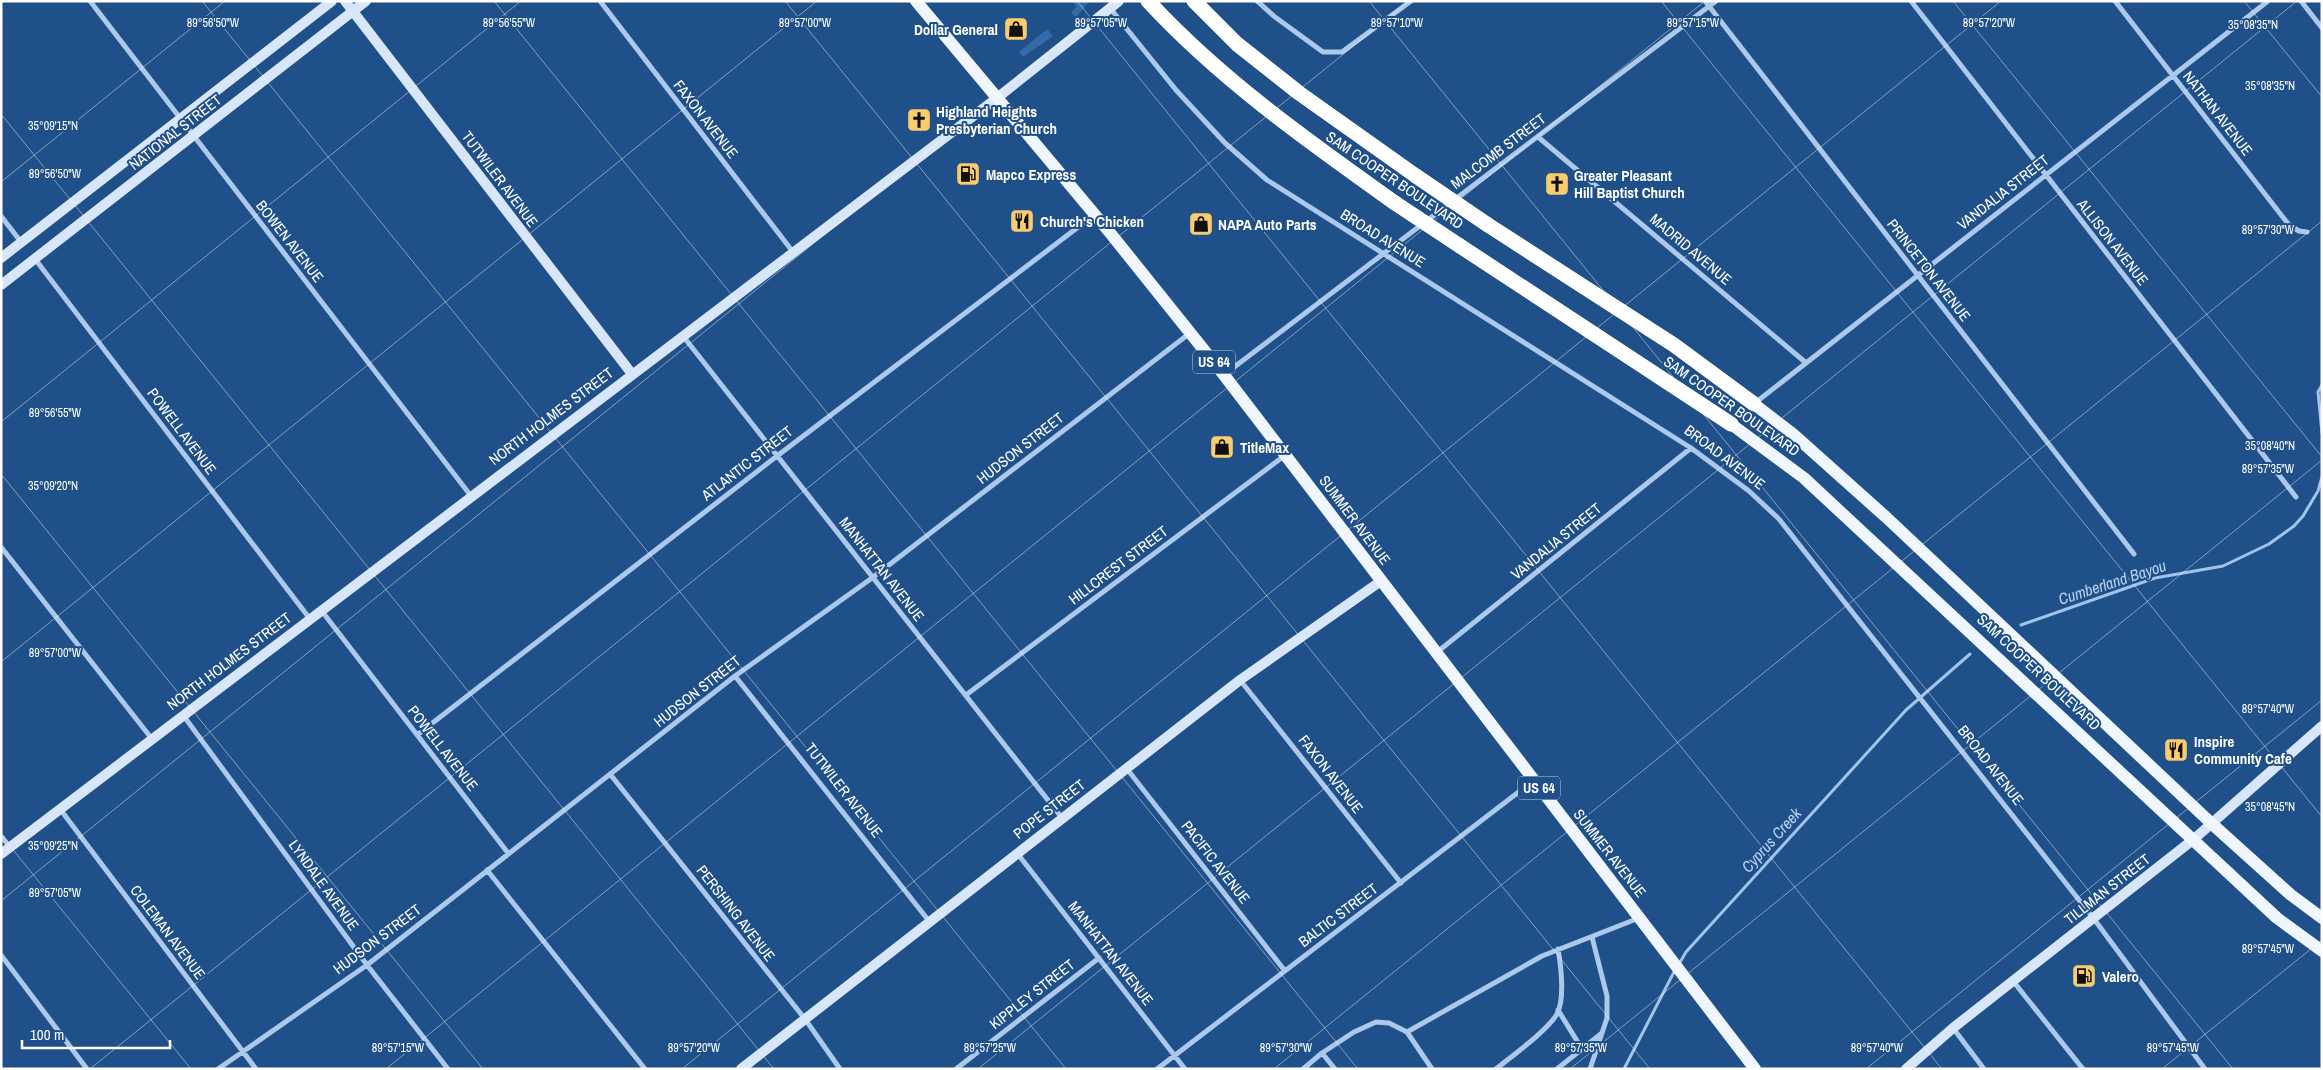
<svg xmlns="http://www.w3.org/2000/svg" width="2323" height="1070" font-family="'Archivo Narrow',sans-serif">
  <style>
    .green { fill: #346aa7 }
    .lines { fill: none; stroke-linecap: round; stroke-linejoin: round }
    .stream { stroke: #a0c4ec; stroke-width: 3 }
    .street { stroke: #acc9eb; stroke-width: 5 }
    .secondary { stroke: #d7e6f8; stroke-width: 10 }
    .primary { stroke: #f0f6fe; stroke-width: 12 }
    .highway { stroke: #fff; stroke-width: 15 }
    .highway-bridge { stroke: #fff; stroke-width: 15 }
    .ticks { fill: none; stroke: #fff; stroke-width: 1; stroke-opacity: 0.45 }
    .labels { text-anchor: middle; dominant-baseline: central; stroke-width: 4; stroke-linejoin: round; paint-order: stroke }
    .shield { fill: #205089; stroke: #bccadc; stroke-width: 1 }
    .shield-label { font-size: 14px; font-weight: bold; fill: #fff }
    .poi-label { font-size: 15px; font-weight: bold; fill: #fff; stroke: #205089; text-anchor: start }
    .street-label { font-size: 15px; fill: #fff; stroke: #205089 }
    .water-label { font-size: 16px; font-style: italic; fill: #b8d3f2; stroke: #205089 }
    .ticks-label { font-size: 12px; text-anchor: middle; fill: #fff; stroke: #205089; stroke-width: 4; stroke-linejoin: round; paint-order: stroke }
  </style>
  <rect width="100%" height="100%" fill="#205089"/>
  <path class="green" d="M1072,1H1089V2L1076,17L1071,13L1076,7Z
    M1047,29L1053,36L1023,57L1019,52Z"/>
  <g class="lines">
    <path class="stream" d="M2322,385L2318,392L2322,433
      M2021,625L2155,578L2223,566L2269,544L2294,526L2303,516L2318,491L2322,477
      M1679,964L1686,952L1906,710L1970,654
      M1624,1069L1675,970"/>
    <path class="street" d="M90,1L471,496
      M600,1L793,252
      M1257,1L1275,17L1323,52H1342L1411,1
      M1705,1L2134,554
      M1911,1L2296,497
      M2115,1L2289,225L2299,231L2307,232
      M2301,1L2322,28
      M1110,8L1176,90L1225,143L1267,180L1691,448L1749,491L1779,519L2094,919L2205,1069
      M1538,137L1805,362
      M1,216L21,242
      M35,259L310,619
      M683,336L1062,818
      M1225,374L1716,1
      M1755,403L2268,1
      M1,547L152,739
      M321,610L508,853
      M1436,653L1691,448
      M735,676L929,921
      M1240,680L1401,883
      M966,695L1284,456
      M183,715L367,965L448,1069
      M417,735L777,456L1094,215
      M1127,769L1285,971
      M610,774L805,1019L840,1069
      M60,809L256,1069
      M1,836L10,847
      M1017,853L1185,1069
      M487,870L645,1069
      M1,955L87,1069
      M2013,981L2083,1069
      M1558,1010L1582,1049
      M1953,1028L1984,1069
      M1407,1032L1542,956L1639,918
      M218,1069L367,965L735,676L872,578L1190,333
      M956,1069L1099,958
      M1157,1069L1533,781
      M1303,1069L1322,1053
      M1335,1069L1322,1053L1354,1032L1376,1022L1389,1023L1407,1032L1432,1069
      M1496,1069C1512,1056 1548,1030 1557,1014C1565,999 1561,966 1558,949
      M1557,1069L1602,1033
      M1590,1069L1607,1018V996L1592,937"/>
    <path class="secondary" d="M345,1L632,374
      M1,258L332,1
      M1,285L366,1
      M1,854L997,98L1119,1
      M741,1069L1240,680L1381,581
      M1906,1069L1953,1028L2194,839L2322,726"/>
    <path class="primary" d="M916,1L1111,234L1224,375L1755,1069
      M1754,404L1793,434L1887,518L2211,823L2291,895L2322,918
      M1731,424L1804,478L2277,918L2322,951"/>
    <path class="highway" d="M1148,1C1221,80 1308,141 1395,203
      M1194,1L1237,44L1299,93L1416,176
      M1488,225L1674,345L1754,404
      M1460,246L1731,424"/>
    <path class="highway-bridge" d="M1416,176L1488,225
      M1395,203L1460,246"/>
  </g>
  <path class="ticks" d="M202,1L1066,1069M494,1L1358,1069M785,1L1650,1069M1077,1L1942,1069M1369,1L2233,1069M1661,1L2322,817M1953,1L2322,457M2244,1L2322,97M1,114L774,1069M1,182L225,1M1,422L521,1M1,474L483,1069M1,662L817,1M1,835L191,1069M1,901L1113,1M90,1069L1409,1M386,1069L1705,1M682,1069L2001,1M978,1069L2297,1M1274,1069L2322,221M1570,1069L2322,460M1866,1069L2322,700M2162,1069L2322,940"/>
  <defs>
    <symbol id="shop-square" viewBox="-11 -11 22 22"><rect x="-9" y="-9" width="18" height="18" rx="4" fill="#f8cd6d" stroke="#205089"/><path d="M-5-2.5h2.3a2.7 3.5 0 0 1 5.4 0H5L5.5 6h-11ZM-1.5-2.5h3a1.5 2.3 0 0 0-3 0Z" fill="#111"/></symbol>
    <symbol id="church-square" viewBox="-11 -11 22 22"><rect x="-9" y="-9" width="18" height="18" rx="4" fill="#f8cd6d" stroke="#205089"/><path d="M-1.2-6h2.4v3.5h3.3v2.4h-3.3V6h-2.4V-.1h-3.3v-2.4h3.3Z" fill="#111"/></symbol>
    <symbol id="fuel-square" viewBox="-11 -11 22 22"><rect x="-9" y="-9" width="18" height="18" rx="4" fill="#f8cd6d" stroke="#205089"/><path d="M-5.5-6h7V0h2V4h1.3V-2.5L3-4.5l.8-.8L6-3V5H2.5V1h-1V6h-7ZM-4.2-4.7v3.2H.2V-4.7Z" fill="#111"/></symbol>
    <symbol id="restaurant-square" viewBox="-11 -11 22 22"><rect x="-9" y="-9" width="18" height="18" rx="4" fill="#f8cd6d" stroke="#205089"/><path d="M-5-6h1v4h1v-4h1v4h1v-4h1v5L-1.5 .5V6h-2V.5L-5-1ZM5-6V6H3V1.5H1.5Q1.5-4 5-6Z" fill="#111"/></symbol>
  </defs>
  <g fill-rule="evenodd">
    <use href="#shop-square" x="1002" y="15" width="28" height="28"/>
    <use href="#church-square" x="905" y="106" width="28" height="28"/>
    <use href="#fuel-square" x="954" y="160" width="28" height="28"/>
    <use href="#church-square" x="1543" y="170" width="28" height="28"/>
    <use href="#restaurant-square" x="1008" y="207" width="28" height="28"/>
    <use href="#shop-square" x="1187" y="210" width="28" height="28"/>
    <use href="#shop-square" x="1208" y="433" width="28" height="28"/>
    <use href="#restaurant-square" x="2162" y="736" width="28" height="28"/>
    <use href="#fuel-square" x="2070" y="962" width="28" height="28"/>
  </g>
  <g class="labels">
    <g class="shield">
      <rect x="1193" y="350.5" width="42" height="23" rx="4"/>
      <rect x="1518" y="776.5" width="42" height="23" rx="4"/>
    </g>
    <g class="shield-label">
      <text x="1214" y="362">US 64</text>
      <text x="1539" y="788">US 64</text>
    </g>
    <g class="poi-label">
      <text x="998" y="29" text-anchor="end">Dollar General</text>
      <text x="936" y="111">Highland Heights<tspan x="936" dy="17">Presbyterian Church</tspan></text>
      <text x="986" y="174">Mapco Express</text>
      <text x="1574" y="175">Greater Pleasant<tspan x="1574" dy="17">Hill Baptist Church</tspan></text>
      <text x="1040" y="221">Church's Chicken</text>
      <text x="1218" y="224">NAPA Auto Parts</text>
      <text x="1240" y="447">TitleMax</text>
      <text x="2194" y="741">Inspire<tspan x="2194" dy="17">Community Cafe</tspan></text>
      <text x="2102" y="976">Valero</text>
    </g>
    <g class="street-label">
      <text transform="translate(2218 113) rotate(52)">NATHAN AVENUE</text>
      <text transform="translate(706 119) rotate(52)">FAXON AVENUE</text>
      <text transform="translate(175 132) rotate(-38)">NATIONAL STREET</text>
      <text transform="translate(1498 151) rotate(-37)">MALCOMB STREET</text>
      <text transform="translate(500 179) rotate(53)">TUTWILER AVENUE</text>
      <text transform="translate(1395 180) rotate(34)">SAM COOPER BOULEVARD</text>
      <text transform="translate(2003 192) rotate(-38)">VANDALIA STREET</text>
      <text transform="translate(1383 238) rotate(32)">BROAD AVENUE</text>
      <text transform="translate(290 241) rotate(52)">BOWEN AVENUE</text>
      <text transform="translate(2113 242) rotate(52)">ALLISON AVENUE</text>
      <text transform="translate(1691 249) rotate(40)">MADRID AVENUE</text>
      <text transform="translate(1929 270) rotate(52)">PRINCETON AVENUE</text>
      <text transform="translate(1732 406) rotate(35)">SAM COOPER BOULEVARD</text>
      <text transform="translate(551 416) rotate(-37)">NORTH HOLMES STREET</text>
      <text transform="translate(182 431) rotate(53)">POWELL AVENUE</text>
      <text transform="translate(1020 448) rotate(-38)">HUDSON STREET</text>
      <text transform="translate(1725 457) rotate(37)">BROAD AVENUE</text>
      <text transform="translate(747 463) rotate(-38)">ATLANTIC STREET</text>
      <text transform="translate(1355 520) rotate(53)">SUMMER AVENUE</text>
      <text transform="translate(1556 541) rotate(-39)">VANDALIA STREET</text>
      <text transform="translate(1118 565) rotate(-37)">HILLCREST STREET</text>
      <text transform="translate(882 569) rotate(52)">MANHATTAN AVENUE</text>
      <text transform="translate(229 661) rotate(-37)">NORTH HOLMES STREET</text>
      <text transform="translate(2039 672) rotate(43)">SAM COOPER BOULEVARD</text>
      <text transform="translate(697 691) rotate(-38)">HUDSON STREET</text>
      <text transform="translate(443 748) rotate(52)">POWELL AVENUE</text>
      <text transform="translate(1991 765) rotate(52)">BROAD AVENUE</text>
      <text transform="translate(1331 774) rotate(52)">FAXON AVENUE</text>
      <text transform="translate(844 790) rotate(52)">TUTWILER AVENUE</text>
      <text transform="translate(1049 809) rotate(-38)">POPE STREET</text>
      <text transform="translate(1610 853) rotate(52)">SUMMER AVENUE</text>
      <text transform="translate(1216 862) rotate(52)">PACIFIC AVENUE</text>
      <text transform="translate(324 885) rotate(54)">LYNDALE AVENUE</text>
      <text transform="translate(2107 889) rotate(-38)">TILLMAN STREET</text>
      <text transform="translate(736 913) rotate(52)">PERSHING AVENUE</text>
      <text transform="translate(1338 915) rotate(-37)">BALTIC STREET</text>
      <text transform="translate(168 932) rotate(53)">COLEMAN AVENUE</text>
      <text transform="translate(377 939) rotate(-37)">HUDSON STREET</text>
      <text transform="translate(1111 953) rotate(52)">MANHATTAN AVENUE</text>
      <text transform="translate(1032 994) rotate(-38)">KIPPLEY STREET</text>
    </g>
    <g class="water-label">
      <text transform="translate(2112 582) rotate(-18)">Cumberland Bayou</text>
      <text transform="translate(1771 840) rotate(-48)">Cyprus Creek</text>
    </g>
  </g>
  <g class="ticks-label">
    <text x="213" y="27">89°56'50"W</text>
    <text x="509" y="27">89°56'55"W</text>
    <text x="805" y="27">89°57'00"W</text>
    <text x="1101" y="27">89°57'05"W</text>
    <text x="1397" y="27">89°57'10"W</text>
    <text x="1693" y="27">89°57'15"W</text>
    <text x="1989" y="27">89°57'20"W</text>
    <text x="2253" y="29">35°08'35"N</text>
    <text x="2270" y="90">35°08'35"N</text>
    <text x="53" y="130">35°09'15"N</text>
    <text x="55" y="178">89°56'50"W</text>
    <text x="2268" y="234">89°57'30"W</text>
    <text x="55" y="417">89°56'55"W</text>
    <text x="2270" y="450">35°08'40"N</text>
    <text x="2268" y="473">89°57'35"W</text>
    <text x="53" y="490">35°09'20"N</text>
    <text x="55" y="657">89°57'00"W</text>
    <text x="2268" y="713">89°57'40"W</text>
    <text x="2270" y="811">35°08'45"N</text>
    <text x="53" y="850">35°09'25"N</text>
    <text x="55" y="897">89°57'05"W</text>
    <text x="2268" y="953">89°57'45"W</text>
    <text x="398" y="1052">89°57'15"W</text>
    <text x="694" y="1052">89°57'20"W</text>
    <text x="990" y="1052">89°57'25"W</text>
    <text x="1286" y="1052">89°57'30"W</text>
    <text x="1581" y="1052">89°57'35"W</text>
    <text x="1877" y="1052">89°57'40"W</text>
    <text x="2173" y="1052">89°57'45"W</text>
  </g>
  <rect width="2323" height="1070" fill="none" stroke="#ffffff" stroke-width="5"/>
  <path d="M22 1040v8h148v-8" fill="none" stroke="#ffffff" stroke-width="2.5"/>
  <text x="30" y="1040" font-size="15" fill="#ffffff" stroke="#205089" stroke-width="4" paint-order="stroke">100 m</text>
</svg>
